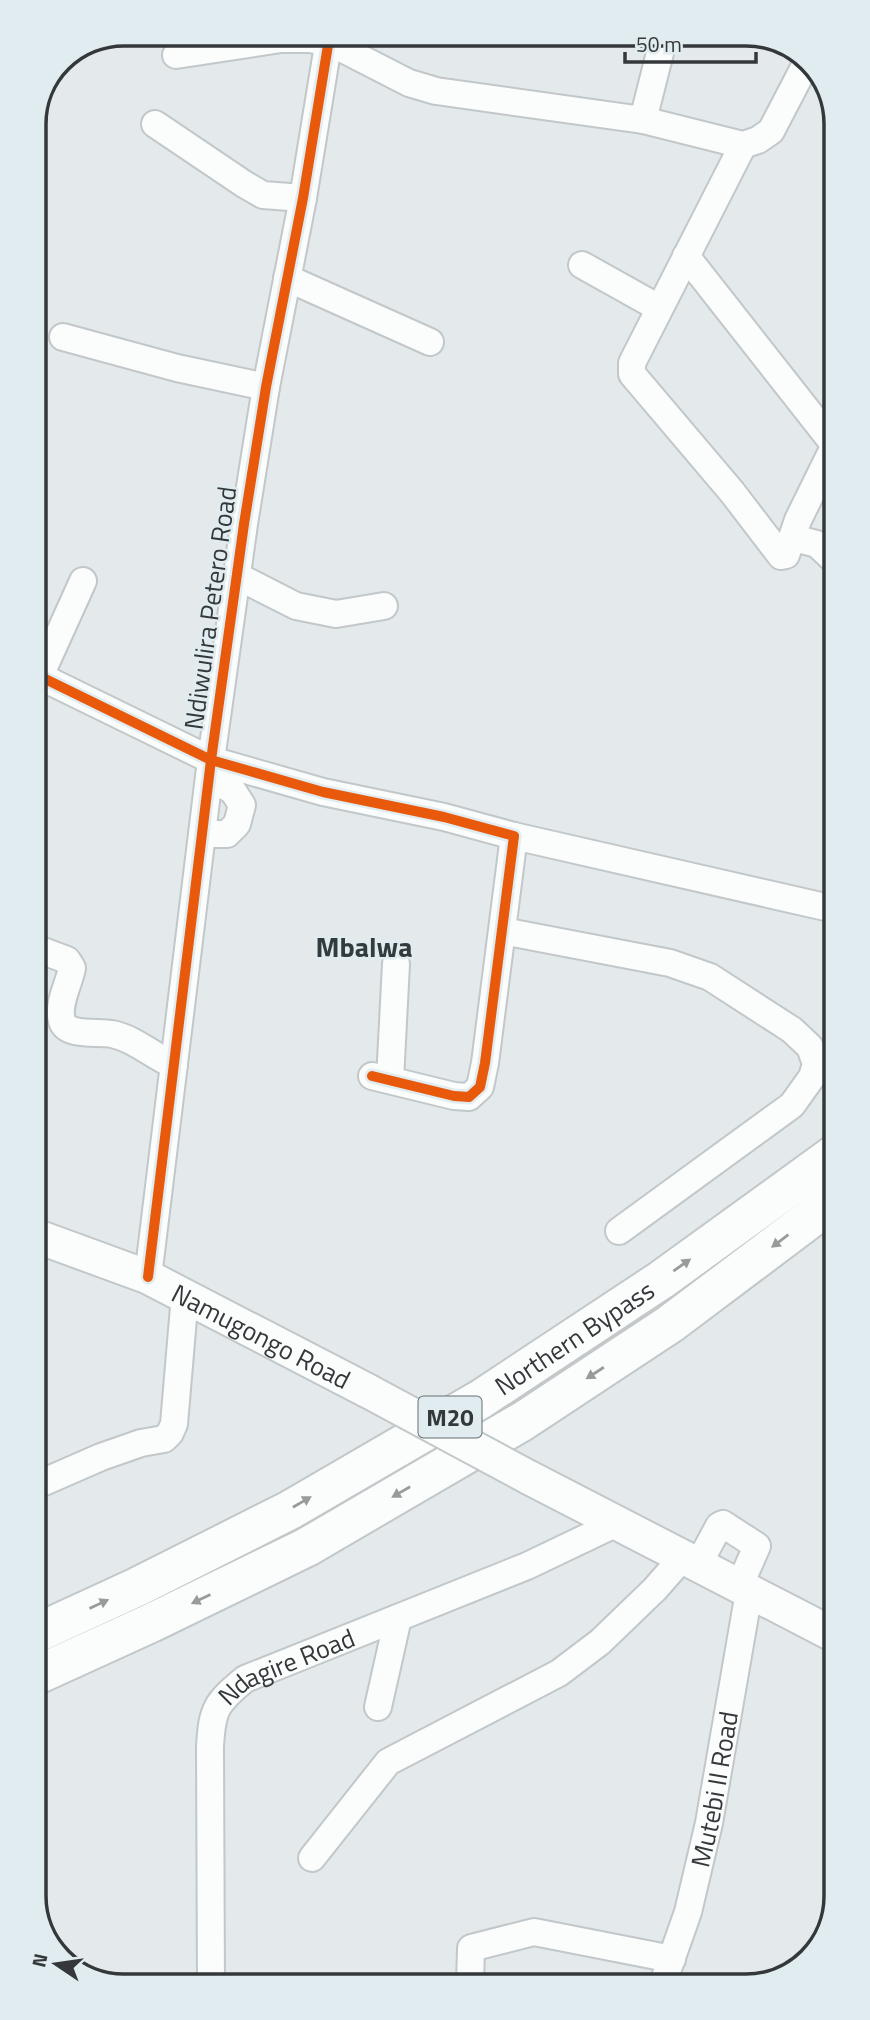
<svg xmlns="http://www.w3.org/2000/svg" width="870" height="2020" font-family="'Titillium Web',sans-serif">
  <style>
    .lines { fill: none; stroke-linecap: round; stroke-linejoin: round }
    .minor-casing { stroke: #c2c7c9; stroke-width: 30 }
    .major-casing { stroke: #c2c7c9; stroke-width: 37 }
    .highway-casing { stroke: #c2c7c9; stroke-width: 42 }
    .minor { stroke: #fbfcfc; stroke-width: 26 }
    .major { stroke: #fbfcfc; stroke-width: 33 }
    .highway { stroke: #fbfcfc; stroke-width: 38 }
    .major-bridge-casing { stroke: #c2c7c9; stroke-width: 37; stroke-linecap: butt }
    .major-bridge { stroke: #fbfcfc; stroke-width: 33 }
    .cycleway-casing { stroke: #e0ecf0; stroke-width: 15 }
    .cycleway { stroke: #e8590c; stroke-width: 10 }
    .oneway { fill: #989a9b }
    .labels { text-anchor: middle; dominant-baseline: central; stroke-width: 5; stroke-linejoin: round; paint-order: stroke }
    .shield { fill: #e0ecf0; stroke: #686e71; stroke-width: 2 }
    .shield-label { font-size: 24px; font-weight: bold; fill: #34383a }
    .street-label { font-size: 26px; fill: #34383a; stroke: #e0ecf0 }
    .neighbourhood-label { font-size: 28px; font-weight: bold; fill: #323c3f; stroke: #e0ecf0 }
    .rim { fill: none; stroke: #34383a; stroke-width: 3.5 }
  </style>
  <rect width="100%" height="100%" fill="#e4eaec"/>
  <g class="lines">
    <defs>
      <g id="minor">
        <path d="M176,55L281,39H308L329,42L409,83L436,91L643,120L743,145L758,140L771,131L808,60"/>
        <path d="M643,120L665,33"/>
        <path d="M155,124L244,184L263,195L303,198"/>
        <path d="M743,145L632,363V374L732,492L781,556L786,555L798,520L833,449"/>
        <path d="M686,256L833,443"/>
        <path d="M582,265L659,308"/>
        <path d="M287,278L430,342"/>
        <path d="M63,337L177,368L266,387"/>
        <path d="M793,538L817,544L833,559"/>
        <path d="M237,576L296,606L336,614L384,606"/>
        <path d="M35,674L211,760L323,792L444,817L514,836L485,1063L480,1087L469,1097L454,1096L372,1076"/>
        <path d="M40,676L83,581"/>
        <path d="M202,834H227L237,824L242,805L233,791L209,777"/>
        <path d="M514,836L834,909"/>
        <path d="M503,931L670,963L710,977L792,1030L810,1047L816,1064L812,1077L792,1105L619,1231"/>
        <path d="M35,948L67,960L72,968C69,984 57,1004 62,1021C67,1037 99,1031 112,1034C136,1039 152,1056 174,1065"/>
        <path d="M390,1080L396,964"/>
        <path d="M148,1277L211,760L244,524L266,387L303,198L330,33"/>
        <path d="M37,1485L101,1457L141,1443L164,1439L170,1433L174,1424L185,1295"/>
        <path d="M698,1565L719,1526L723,1524L757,1546L739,1587"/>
        <path d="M378,1707L398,1618"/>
        <path d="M312,1858L388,1762L559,1673L600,1642L655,1589L683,1557"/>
        <path id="s1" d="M663,1983L688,1912L709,1823L749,1592"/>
        <path d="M470,1984L471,1948L534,1932L672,1959"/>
        <path id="s2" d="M211,1986L210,1747C212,1709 216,1703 245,1679L527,1566L619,1522"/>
      </g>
      <g id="major">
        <path id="s3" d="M36,1236L148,1277L368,1391"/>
        <path d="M528,1477L836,1636"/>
      </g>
      <g id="highway">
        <path id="s4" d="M37,1633L137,1587L290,1510L481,1399L661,1280L835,1154"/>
        <path d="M37,1675L151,1623L307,1547L523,1421L670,1324L835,1200"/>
      </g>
    </defs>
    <use href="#minor" class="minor-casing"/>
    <use href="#major" class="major-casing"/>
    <use href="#highway" class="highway-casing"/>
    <use href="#minor" class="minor"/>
    <use href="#major" class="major"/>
    <use href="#highway" class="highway"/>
    <defs>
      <path id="major-bridge" d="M368,1391L528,1477"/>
    </defs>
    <use href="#major-bridge" class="major-bridge-casing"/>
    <use href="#major-bridge" class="major-bridge"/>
    <defs>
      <path id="cycleway" d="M35,674L211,760L323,792L444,817L514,836L485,1063L480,1087L469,1097L454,1096L372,1076
        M148,1277L211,760L244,524L266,387L303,198L330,33"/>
    </defs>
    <use href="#cycleway" class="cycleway-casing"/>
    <use href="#cycleway" class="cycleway"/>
  </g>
  <defs><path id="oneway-solid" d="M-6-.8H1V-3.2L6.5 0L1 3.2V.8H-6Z" transform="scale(1.75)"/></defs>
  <g class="oneway">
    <use href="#oneway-solid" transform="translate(780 1241) rotate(143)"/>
    <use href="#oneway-solid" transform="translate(682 1265) rotate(-35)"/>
    <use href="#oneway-solid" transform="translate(595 1373) rotate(147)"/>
    <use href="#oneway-solid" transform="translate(401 1492) rotate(150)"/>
    <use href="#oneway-solid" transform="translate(302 1502) rotate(-30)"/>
    <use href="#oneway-solid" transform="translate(201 1599) rotate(154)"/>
    <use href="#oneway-solid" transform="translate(99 1604) rotate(-25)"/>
  </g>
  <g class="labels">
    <rect class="shield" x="418.5" y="1396.5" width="63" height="41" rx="5"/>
    <g class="shield-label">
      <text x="450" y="1417">M20</text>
    </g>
    <g class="street-label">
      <text transform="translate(210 608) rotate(-82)">Ndiwulira Petero Road</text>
      <text stroke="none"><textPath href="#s3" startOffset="247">Namugongo Road</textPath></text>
      <text stroke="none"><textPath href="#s4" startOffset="614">Northern Bypass</textPath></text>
      <text stroke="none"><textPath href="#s2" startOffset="362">Ndagire Road</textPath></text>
      <text stroke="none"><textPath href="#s1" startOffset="201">Mutebi II Road</textPath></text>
    </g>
    <g class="neighbourhood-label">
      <text x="364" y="946">Mbalwa</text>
    </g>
  </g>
  <path d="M0 0H870V2020H0ZM124 46H746A78 78 0 0 1 824 124V1896A78 78 0 0 1 746 1974H124A78 78 0 0 1 46 1896V124A78 78 0 0 1 124 46Z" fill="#e0ecf0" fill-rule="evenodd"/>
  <path class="rim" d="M124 46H746A78 78 0 0 1 824 124V1896A78 78 0 0 1 746 1974H124A78 78 0 0 1 46 1896V124A78 78 0 0 1 124 46Z"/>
  <g transform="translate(56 1964) rotate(283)" stroke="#e0ecf0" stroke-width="5" paint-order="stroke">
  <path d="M0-5L12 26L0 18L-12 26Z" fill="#34383a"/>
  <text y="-10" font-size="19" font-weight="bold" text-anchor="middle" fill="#34383a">N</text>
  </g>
  <path d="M625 52v10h131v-10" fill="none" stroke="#34383a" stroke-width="3.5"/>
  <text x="636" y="52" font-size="21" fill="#34383a" stroke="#e0ecf0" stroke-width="5" paint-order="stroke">50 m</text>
</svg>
